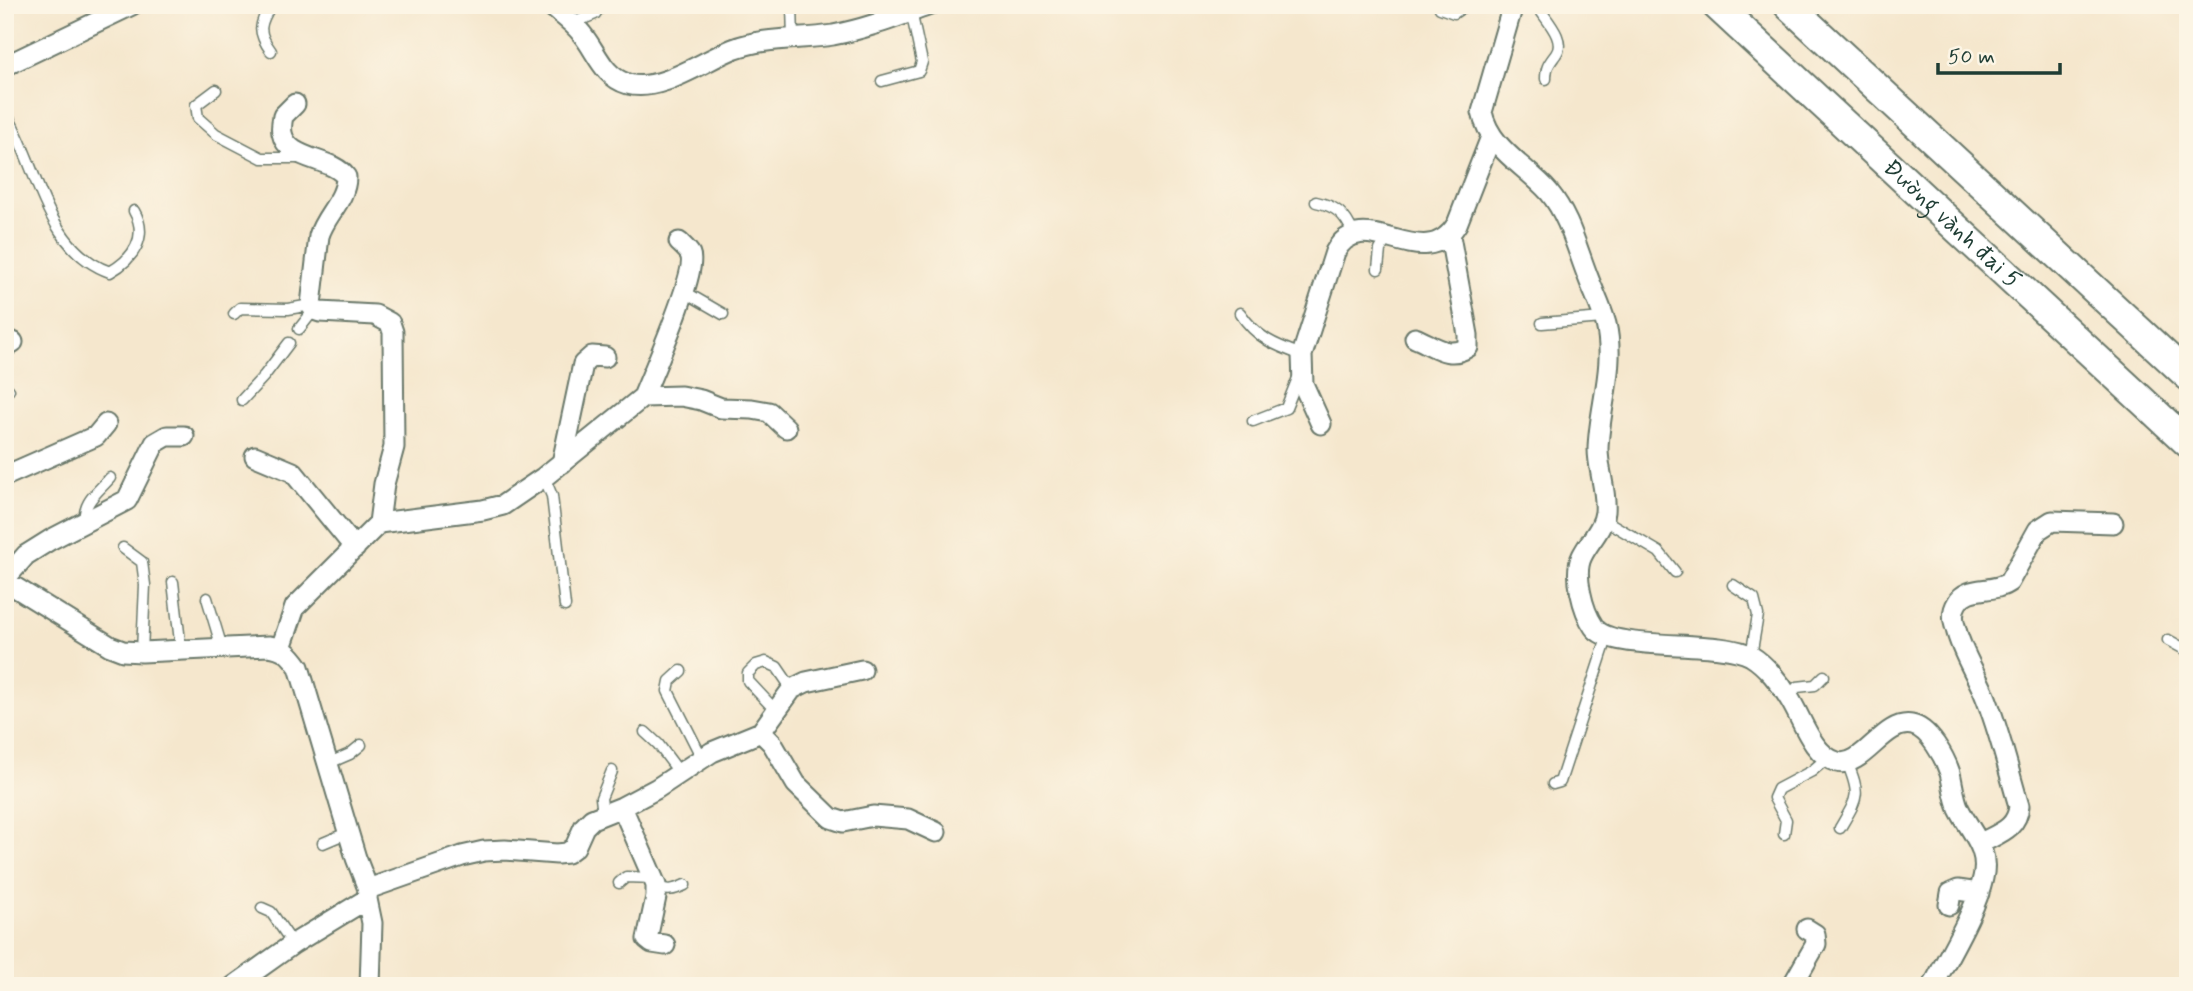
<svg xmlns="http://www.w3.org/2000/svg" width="2193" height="991" font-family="Mynerve,sans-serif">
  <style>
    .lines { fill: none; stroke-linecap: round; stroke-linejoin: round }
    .service-casing { stroke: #6a786a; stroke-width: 13 }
    .minor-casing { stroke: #6a786a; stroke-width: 23 }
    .secondary-casing { stroke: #6a786a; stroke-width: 32 }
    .service { stroke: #fff; stroke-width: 10 }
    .minor { stroke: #fff; stroke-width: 19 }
    .secondary { stroke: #fff; stroke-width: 28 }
    .labels { text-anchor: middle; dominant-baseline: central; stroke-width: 5; stroke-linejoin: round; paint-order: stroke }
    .street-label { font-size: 24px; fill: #1f3d34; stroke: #fcf5e5 }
  </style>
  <rect width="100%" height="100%" fill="#fcf5e5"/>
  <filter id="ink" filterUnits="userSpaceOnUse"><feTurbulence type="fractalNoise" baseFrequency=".0143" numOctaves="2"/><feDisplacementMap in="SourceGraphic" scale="14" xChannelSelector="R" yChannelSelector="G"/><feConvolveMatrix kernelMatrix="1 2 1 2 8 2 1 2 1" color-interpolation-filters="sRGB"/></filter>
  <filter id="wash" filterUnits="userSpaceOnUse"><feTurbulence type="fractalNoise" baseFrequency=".00686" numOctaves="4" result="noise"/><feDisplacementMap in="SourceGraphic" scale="28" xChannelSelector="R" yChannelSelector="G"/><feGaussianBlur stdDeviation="1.57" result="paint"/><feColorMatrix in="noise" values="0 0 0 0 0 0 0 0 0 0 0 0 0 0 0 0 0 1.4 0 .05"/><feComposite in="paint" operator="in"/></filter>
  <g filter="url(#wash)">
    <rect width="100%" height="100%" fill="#f5e7cd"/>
  </g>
  <g filter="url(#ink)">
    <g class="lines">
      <defs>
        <path id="service" d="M271,5C259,24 257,32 271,51
          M792,5L793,39
          M1537,5C1544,18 1567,39 1556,54C1549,64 1546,66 1546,79
          M1440,8L1454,13L1466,5
          M573,23L595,14L601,5
          M882,81L919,71L922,62L911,11
          M216,90L196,105L198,118L216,134L262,158H301
          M5,112C38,164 44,249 110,272C133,259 149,237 134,211
          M1316,202C1336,206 1345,214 1353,233
          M1378,269L1380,250L1387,238
          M685,292L723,314
          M1240,313C1257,338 1274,345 1302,355
          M234,314L240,308L288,309L311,305
          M1542,323L1603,318
          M299,329L314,310
          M5,386L9,390
          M242,400L264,376L289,343
          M1253,421L1286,408L1298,378
          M544,477L552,496L565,606
          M1603,519L1659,552L1675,572
          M85,523C82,502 97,493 110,478
          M123,548L142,562L145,585L142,652
          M173,582L181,650
          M1733,585L1754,599L1758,615L1751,656
          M207,598L222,648
          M2168,640L2188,651
          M681,671L670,681L668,691L702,758
          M1789,697L1797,687L1815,685L1824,676
          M777,712L748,681V673L756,665L766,662L777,667L792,689
          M645,732L658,744L679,772
          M329,763L350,754L361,745
          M1553,784L1560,782L1607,638
          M603,814L601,798L612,771
          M1840,828C1858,797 1861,796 1847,762
          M1784,834L1786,820L1774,798L1778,789L1812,771L1827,758
          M323,843L349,832
          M619,883L626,877L654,878
          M656,886C667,892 674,890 685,885
          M262,908L271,912L293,944"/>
        <path id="minor" d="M550,5C561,14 574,23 582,34C597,52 603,77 628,84C660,93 703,61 733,49C764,37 800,40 833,35C866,29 899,16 930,5
          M1513,5L1482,112C1489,148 1526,166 1549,192C1569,216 1577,249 1588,277C1594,293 1602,309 1606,324C1616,366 1599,408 1598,449C1598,470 1607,491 1605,512C1603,529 1590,540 1582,556C1573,574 1583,611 1594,627C1611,653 1719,638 1751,656C1766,665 1781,684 1789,698C1802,718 1812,755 1837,762C1863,769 1884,719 1912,725C1929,728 1945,758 1950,773C1953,785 1954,798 1959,809C1971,833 1990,849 1983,878C1976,911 1949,954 1933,986
          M5,66L132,5
          M1415,338C1433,345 1449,360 1468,347V335L1450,236
          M5,347L13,342
          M643,397C652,374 698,271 690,254C688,250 682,245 679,242
          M1321,424L1303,384L1302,355L1335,252C1363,200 1423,279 1457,224L1491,137
          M255,456L293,472L355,548
          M562,463L583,364L592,356L605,357
          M5,476L96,436L106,424
          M379,523L483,510L503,505L544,477L643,397L681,396L701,400L721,408L752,409L769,412L786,428
          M5,579L26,555L50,540L127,500L155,443L167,436H184
          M5,581L110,646L123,651L142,652L269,646C284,648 290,654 299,667L356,858L368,889L367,899L372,923L370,986
          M281,648L295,607L379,523L384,484L394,447L393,332L390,323L375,315L320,312L314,310L311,305L319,236C325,215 346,200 346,177C332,157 287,161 282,133C281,128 282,121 283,116L295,104
          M761,732L772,743L796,784L831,818L843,822L873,816L908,819L936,832
          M622,807L656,885V897L647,939L652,943L665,945
          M1981,843C1999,833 2017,829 2019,806C2008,769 1999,729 1984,693C1975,672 1961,651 1956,629C1953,621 1952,611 1957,603C1967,584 1993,594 2009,582L2038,530L2052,521L2113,523
          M368,889L462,856L484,851L505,850L557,854L567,853L575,847L584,827L592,819L622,807L656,789L712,752L761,732L792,689L806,682L862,670
          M1949,905L1951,893L1958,890L1979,893
          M234,986L293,944L367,899
          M1792,986L1816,944L1815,934L1807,929"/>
        <g id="secondary">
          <path id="s1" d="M1716,5L2188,443"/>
          <path d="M1788,5L2188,376"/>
        </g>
      </defs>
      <use href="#service" class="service-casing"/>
      <use href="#minor" class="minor-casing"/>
      <use href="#secondary" class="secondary-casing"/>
      <use href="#service" class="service"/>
      <use href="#minor" class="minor"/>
      <use href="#secondary" class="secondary"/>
    </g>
  </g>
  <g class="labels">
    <g class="street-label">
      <text stroke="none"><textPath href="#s1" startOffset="322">Đường vành đai 5</textPath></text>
    </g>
  </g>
  <rect width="2193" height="991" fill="none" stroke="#fcf5e5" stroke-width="28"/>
  <path d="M1938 63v10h122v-10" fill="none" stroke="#1f3d34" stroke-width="3.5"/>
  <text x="1948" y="63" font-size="21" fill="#1f3d34" stroke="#fcf5e5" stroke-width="5" paint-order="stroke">50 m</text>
</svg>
